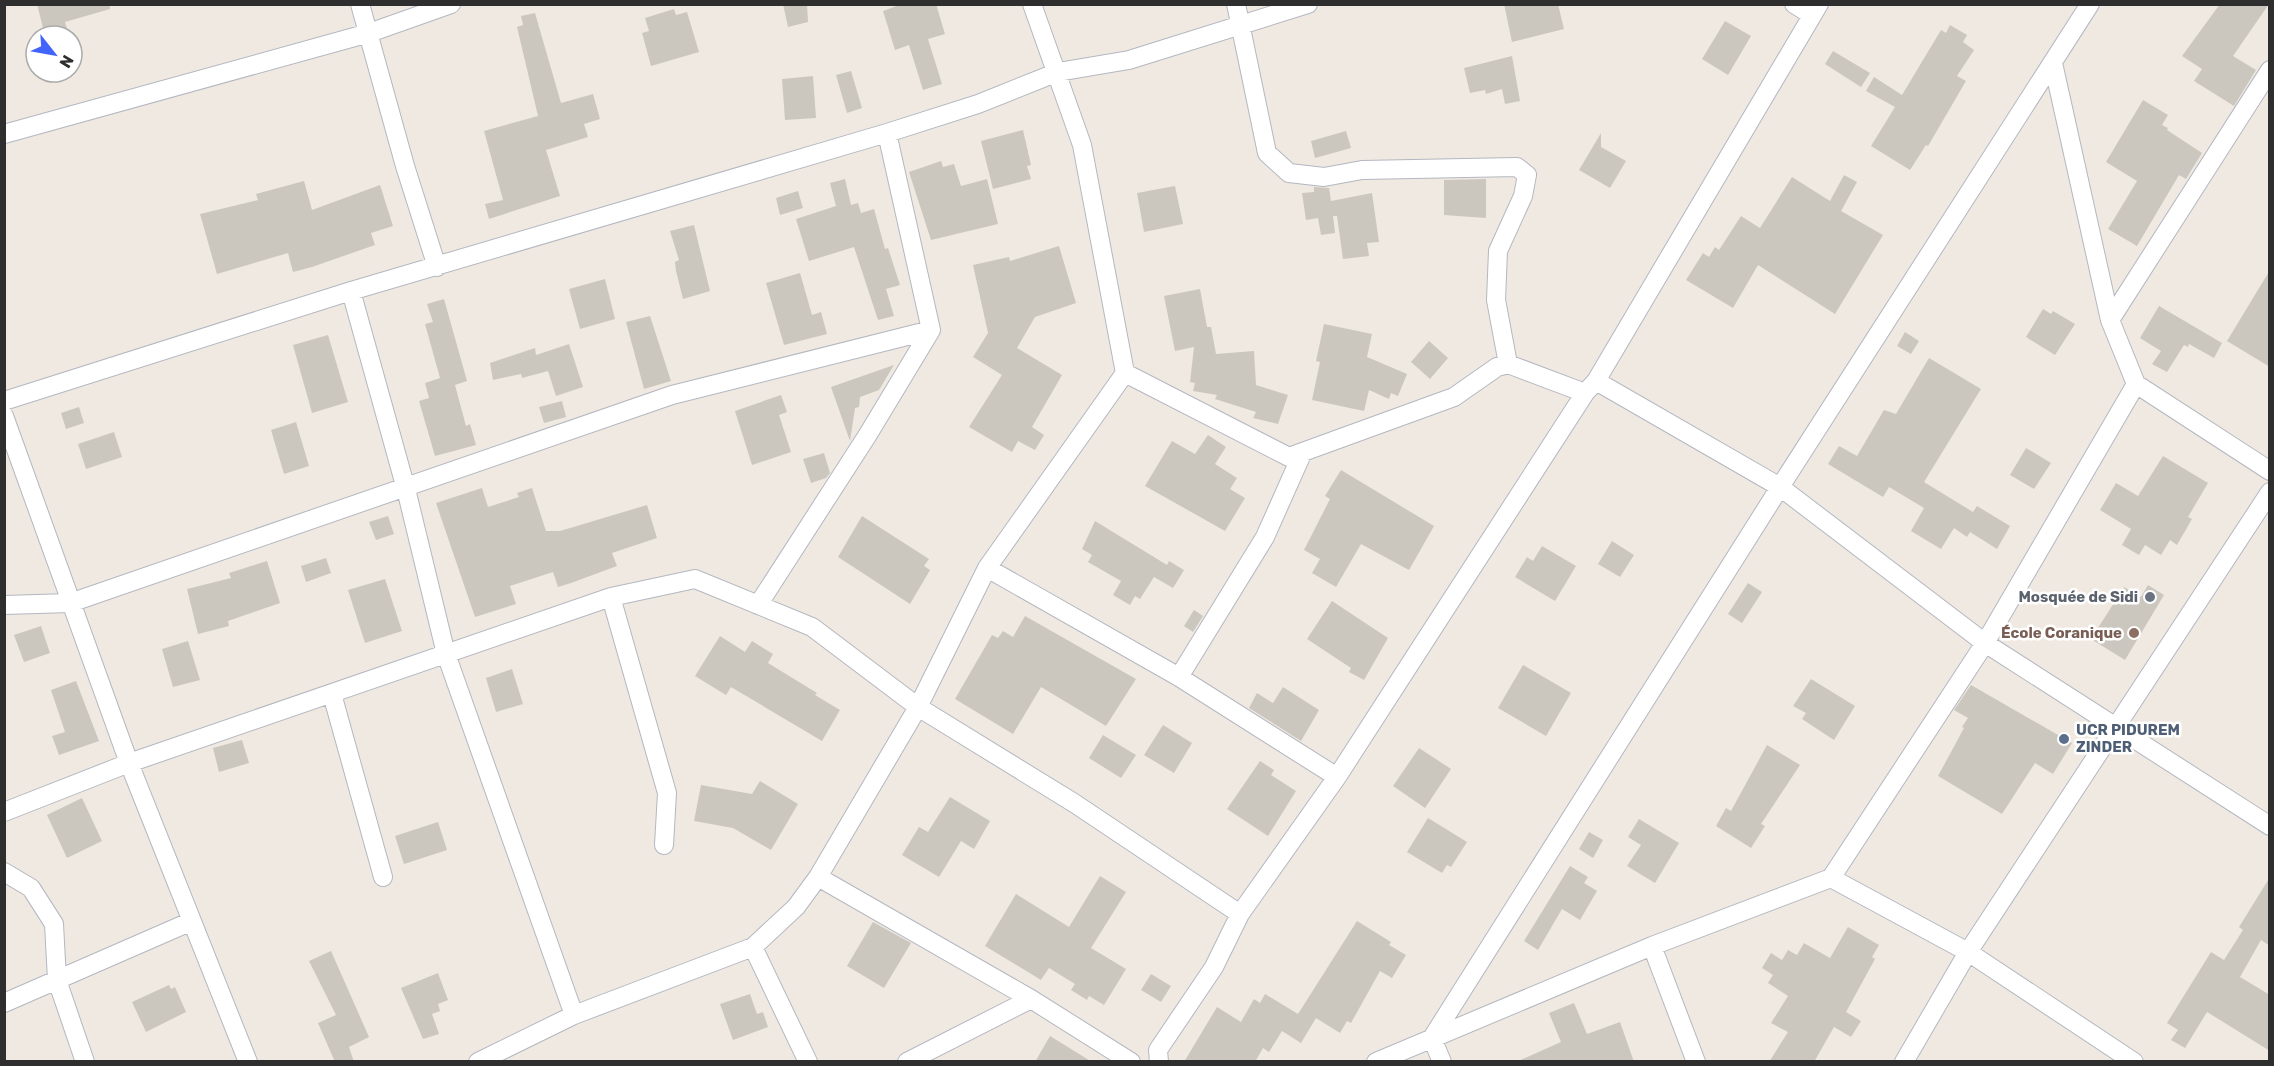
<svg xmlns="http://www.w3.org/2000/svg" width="2274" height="1066" font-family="Rubik,sans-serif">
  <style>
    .building { fill: #cbc7bf }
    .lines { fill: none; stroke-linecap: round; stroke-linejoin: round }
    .minor-casing { stroke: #b4b7c1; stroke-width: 20 }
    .minor { stroke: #fff; stroke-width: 18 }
    .worship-dot { fill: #6b7280; stroke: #fff; stroke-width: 2 }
    .education-dot { fill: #8d6e63; stroke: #fff; stroke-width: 2 }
    .service-dot { fill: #5c6f8a; stroke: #fff; stroke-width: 2 }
    .labels { text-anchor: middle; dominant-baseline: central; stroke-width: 5; stroke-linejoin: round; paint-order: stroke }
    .worship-label { font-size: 15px; font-weight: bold; fill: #5b616d; stroke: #fff; text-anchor: end }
    .education-label { font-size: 15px; font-weight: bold; fill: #785e54; stroke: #fff; text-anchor: end }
    .service-label { font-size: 15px; font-weight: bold; fill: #4e5e75; stroke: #fff; text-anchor: start }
  </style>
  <rect width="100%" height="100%" fill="#efe9e1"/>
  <path class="building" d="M37,4H110V9L65,22L69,36H45Z
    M783,4H807L808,22L788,27Z
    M902,4H936L945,34L928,39L942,84L923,90L909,45L895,50L883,11Z
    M1504,4H1558L1564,29L1512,42Z
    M2220,4H2269L2233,56L2256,70L2234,106L2194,81L2202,69L2182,56Z
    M674,9L676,15L687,12L699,52L651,66L642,33L649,31L645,18Z
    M535,13L561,103L593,94L600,119L584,124L588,137L546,150L560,196L489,219L485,204L503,200L484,131L538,116L517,27L523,25L521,16Z
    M1725,21L1751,36L1728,75L1702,59Z
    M1950,25L1967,35L1963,42L1974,50L1957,76L1966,81L1928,146L1926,145L1910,170L1871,146L1895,107L1866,91L1874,77L1902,95L1941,30L1946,33Z
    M1833,51L1870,73L1861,87L1825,64Z
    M1512,56L1520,101L1505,104L1502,89L1486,94L1485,90L1470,93L1464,68Z
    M851,71L862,108L847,113L836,75Z
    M813,76L816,118L785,120L782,79Z
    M2143,100L2168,115L2162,125L2168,128L2167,130L2202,153L2186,179L2179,175L2137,246L2108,229L2137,181L2106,162Z
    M1023,130L1031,165L1027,166L1031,179L993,189L981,141Z
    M1346,131L1351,148L1315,158L1311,141Z
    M1601,133V147L1626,161L1610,188L1579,170Z
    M941,161L943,167L954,164L961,186L987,179L998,224L931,240L909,172Z
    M1844,175L1857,182L1841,211L1883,235L1835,314L1758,265L1733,308L1686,280L1703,253L1709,257L1715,247L1719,250L1741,216L1760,228L1792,177L1830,201Z
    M845,179L851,205L858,203L861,213L874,209L885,249L888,248L900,285L886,289L894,316L878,320L854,247L809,261L796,219L836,206L830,183Z
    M1486,179V218L1444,215V180Z
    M304,181L312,210L380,185L393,226L371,233L375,245L312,267L293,272L288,253L217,274L200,214L258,200L256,194Z
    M1175,186L1183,224L1144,232L1137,193Z
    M1314,187L1329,188L1331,201L1372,193L1379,242L1367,243L1369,256L1343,259L1337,216H1333L1335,233L1321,235L1318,218L1306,220L1302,193L1314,192Z
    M798,191L803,208L780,215L776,198Z
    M694,225L710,291L683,299L676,271L675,262L679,260L670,231Z
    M1059,246L1076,303L1035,317L1017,348L1062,375L1032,427L1044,435L1035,450L1018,441L1012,452L969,427L1002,375L973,357L988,333L973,265L1009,257L1010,261Z
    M2270,270V367L2227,341Z
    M800,273L812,315L821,312L827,334L784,345L766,283Z
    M605,279L615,319L580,329L569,289Z
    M1200,289L1207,327H1211L1216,354L1254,351L1256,385L1288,395L1278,424L1253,418L1256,412L1215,399L1217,395L1193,391L1195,383L1190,382L1194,347L1175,351L1164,296Z
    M444,299L467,381L455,385L466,426L470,424L476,445L435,456L419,401L429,398L425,383L440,378L425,324L433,322L427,304Z
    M2159,306L2222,343L2214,358L2189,344L2188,347L2184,345L2167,372L2152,364L2161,351L2140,338Z
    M2043,309L2051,314L2053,311L2075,324L2055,355L2026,337Z
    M650,316L671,381L644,389L626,322Z
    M1324,324L1372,334L1367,357L1407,374L1398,396L1391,393L1389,399L1369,390L1364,411L1312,400L1320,362L1316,361Z
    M1905,332L1919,341L1911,354L1897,346Z
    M328,335L348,402L312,413L293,345Z
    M1429,341L1448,358L1430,379L1411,362Z
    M569,344L583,387L556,396L548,371L522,378L521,374L493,380L490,363L535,348L536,355Z
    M1929,358L1981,389L1924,482L1973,512L1977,506L2010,526L1997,549L1970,532L1967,537L1954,528L1941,549L1911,531L1924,508L1889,487L1883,497L1828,464L1839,446L1857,456L1884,410L1896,414Z
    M894,365L879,390L860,397L859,407L855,408L850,441L831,387Z
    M781,395L787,412L779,415L791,452L752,465L735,411Z
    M562,401L566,417L544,423L539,407Z
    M79,407L84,423L66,429L61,413Z
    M296,422L309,466L284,474L271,430Z
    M114,432L122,457L86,469L78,444Z
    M1208,435L1226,447L1215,464L1237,478L1230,489L1245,498L1225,531L1145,486L1172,441L1195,454Z
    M2026,448L2051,463L2034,489L2010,475Z
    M824,453L830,473L826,478L811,483L803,459Z
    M2163,456L2208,483L2188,517L2192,519L2177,545L2170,540L2161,555L2145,545L2139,555L2122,545L2131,529L2100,510L2116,483L2138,496Z
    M1341,470L1434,526L1409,570L1361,544L1336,587L1312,573L1320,559L1304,550L1330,499L1325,496Z
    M482,488L488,507L519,497L517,493L532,488L546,531H560L647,505L657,538L612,553L617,566L571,583L558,587L553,572L510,586L516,604L475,617L436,503Z
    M388,516L394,534L376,540L369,522Z
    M862,516L929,559L924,566L930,570L910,604L838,557Z
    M1095,521L1167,565L1169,561L1184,570L1173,588L1154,577L1140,599L1135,596L1130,605L1113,595L1121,581L1088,562L1092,555L1082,549Z
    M1612,541L1634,555L1620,577L1598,564Z
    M1542,546L1576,566L1555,601L1515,577L1527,557L1533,561Z
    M326,558L331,573L306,582L301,566Z
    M267,561L280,603L228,621L229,626L198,634L187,589L231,578L229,573Z
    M385,579L402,631L365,643L348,590Z
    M1748,583L1762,592L1742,623L1728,614Z
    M2148,585L2164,595L2125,660L2091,639L2124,587L2141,597Z
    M1332,601L1388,638L1364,680L1349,672L1351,668L1307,639Z
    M1194,610L1203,616L1193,632L1184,626Z
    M1025,616L1136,679L1106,726L1041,687L1013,734L955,699L992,635L998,638L1003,631L1013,637Z
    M41,626L50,653L24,662L14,635Z
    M720,636L745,652L752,641L773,654L768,663L817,693L815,695L840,710L822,741L731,687L726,695L695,676Z
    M188,641L200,680L173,687L162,649Z
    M1523,665L1571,693L1546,736L1498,708Z
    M512,669L523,704L496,712L486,678Z
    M1811,679L1855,706L1834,740L1802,719L1806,713L1793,706Z
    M76,681L99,741L59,755L52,736L65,732L51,690Z
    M1971,685L2072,743L2053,774L2035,763L2002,814L1938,776L1964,728L1962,727L1968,718L1954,710Z
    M1283,687L1319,710L1301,741L1249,708L1257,693L1273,703Z
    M1163,725L1192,743L1174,773L1144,755Z
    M1103,735L1136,755L1121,778L1089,758Z
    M242,740L249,763L219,772L213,748Z
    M1767,745L1800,765L1761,824L1765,826L1751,848L1716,826L1726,808L1731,811Z
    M1419,748L1451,769L1425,808L1393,786Z
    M1260,761L1274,770L1271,775L1296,791L1268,836L1227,809Z
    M760,781L798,804L771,850L733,828L694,821L701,785L752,794Z
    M950,797L990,821L974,849L961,841L939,877L902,855L919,827L928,832Z
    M82,798L102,841L67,858L47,815Z
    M1428,818L1467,842L1451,867L1447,865L1442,873L1407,852Z
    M1639,819L1679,843L1655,883L1627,866L1641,845L1628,837Z
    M438,822L447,850L404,864L395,836Z
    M1589,832L1603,840L1593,858L1579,849Z
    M1570,866L1588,877L1584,883L1597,891L1580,920L1562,909L1538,950L1524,941Z
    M1100,876L1126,892L1091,948L1126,969L1104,1005L1089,996L1087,1000L1071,990L1075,984L1049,968L1041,980L985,946L1016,894L1069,927Z
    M2270,877V946L2261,940L2240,977L2270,995V1051L2207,1012L2185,1048L2171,1040L2178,1030L2167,1023L2211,952L2224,960L2243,930L2239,927Z
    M1357,921L1391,942L1389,945L1406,955L1392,978L1380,971L1351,1023L1347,1021L1340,1033L1316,1018L1301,1043L1282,1031L1269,1052L1263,1048L1255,1062H1184L1217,1007L1241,1022L1254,999L1260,1003L1265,994L1298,1014Z
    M873,922L911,943L884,988L847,966Z
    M1848,927L1879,945L1872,957L1875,959L1846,1012L1861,1021L1851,1037L1834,1027L1814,1062H1769L1788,1032L1771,1023L1788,996L1768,983L1773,975L1762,968L1771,953L1782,960L1788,950L1797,955L1804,943L1830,958Z
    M331,951L369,1037L349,1047L354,1062H335L318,1023L336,1015L309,961Z
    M438,973L448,1000L438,1004L440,1011L432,1014L439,1034L423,1039L401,988Z
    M1151,974L1171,986L1161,1002L1141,990Z
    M169,985L171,989L175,987L186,1012L146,1032L132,1002Z
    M750,994L757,1014L763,1012L768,1027L733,1040L720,1004Z
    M1574,1003L1587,1034L1620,1022L1634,1062H1516L1561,1042L1549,1013Z
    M1050,1036L1092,1062H1035Z"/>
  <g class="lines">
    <defs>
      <path id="minor" d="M360,4L405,166L437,267
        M1032,4L1082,145L1125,373L1289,457L1454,397L1497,367L1508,364L1585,393
        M1236,4L1267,153L1289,173L1324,177L1362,170L1517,167L1527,175L1523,196L1498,251L1496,300L1508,364
        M1794,4L1812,15
        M2053,63L2110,320L2136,384L2270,471
        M4,134L369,33L451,4
        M351,291L406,489L446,654L574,1015
        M2110,320L2270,70
        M1596,381L1780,487L1985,643L2270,826
        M4,401L351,291L887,133L978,104L1058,72L1129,60L1308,4
        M4,416L129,763L248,1062
        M987,568L1179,677L1337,777
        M611,597L667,793L664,845
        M4,605L70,603L672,395L931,330
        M758,605L867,436L931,330L887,133
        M1179,677L1265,537L1302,454
        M332,694L383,877
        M4,812L129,763L611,597L695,579L812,627L918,707L1074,803L1240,914
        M4,872L31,888L54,924L57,980L85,1062
        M818,877L1031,999L1131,1062
        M1831,878L1968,952L2134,1062
        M1652,946L1696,1062
        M753,947L808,1062
        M4,1003L192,921
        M478,1062L574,1015L753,947L796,907L818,877L918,707L987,568L1125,373
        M907,1062L1031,999
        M1159,1062L1158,1050L1214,967L1240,914L1337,777L1585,393L1596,381L1819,4
        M1376,1062L1652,946L1831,878L1985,643L2136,384
        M1442,1062L1432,1038L1780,487L2090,4
        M1904,1062L1968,952L2270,492"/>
    </defs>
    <use href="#minor" class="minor-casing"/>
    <use href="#minor" class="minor"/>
  </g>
  <circle class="worship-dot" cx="2150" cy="597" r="6"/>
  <circle class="education-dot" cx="2134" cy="633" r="6"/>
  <circle class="service-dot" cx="2064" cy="739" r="6"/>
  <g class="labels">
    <g class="worship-label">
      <text x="2138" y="597">Mosquée de Sidi</text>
    </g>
    <g class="education-label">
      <text x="2122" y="633">École Coranique</text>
    </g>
    <g class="service-label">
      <text x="2076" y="730">UCR PIDUREM<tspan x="2076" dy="17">ZINDER</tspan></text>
    </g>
  </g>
  <rect width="2274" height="1066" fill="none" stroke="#2e2e2e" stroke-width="12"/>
  <g transform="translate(54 54) rotate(121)"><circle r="28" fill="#ffffff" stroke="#ababab" stroke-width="1.5"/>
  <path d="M0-4.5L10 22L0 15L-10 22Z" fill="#4264fb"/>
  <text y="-9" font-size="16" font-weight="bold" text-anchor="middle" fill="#2e2e2e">N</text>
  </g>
</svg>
